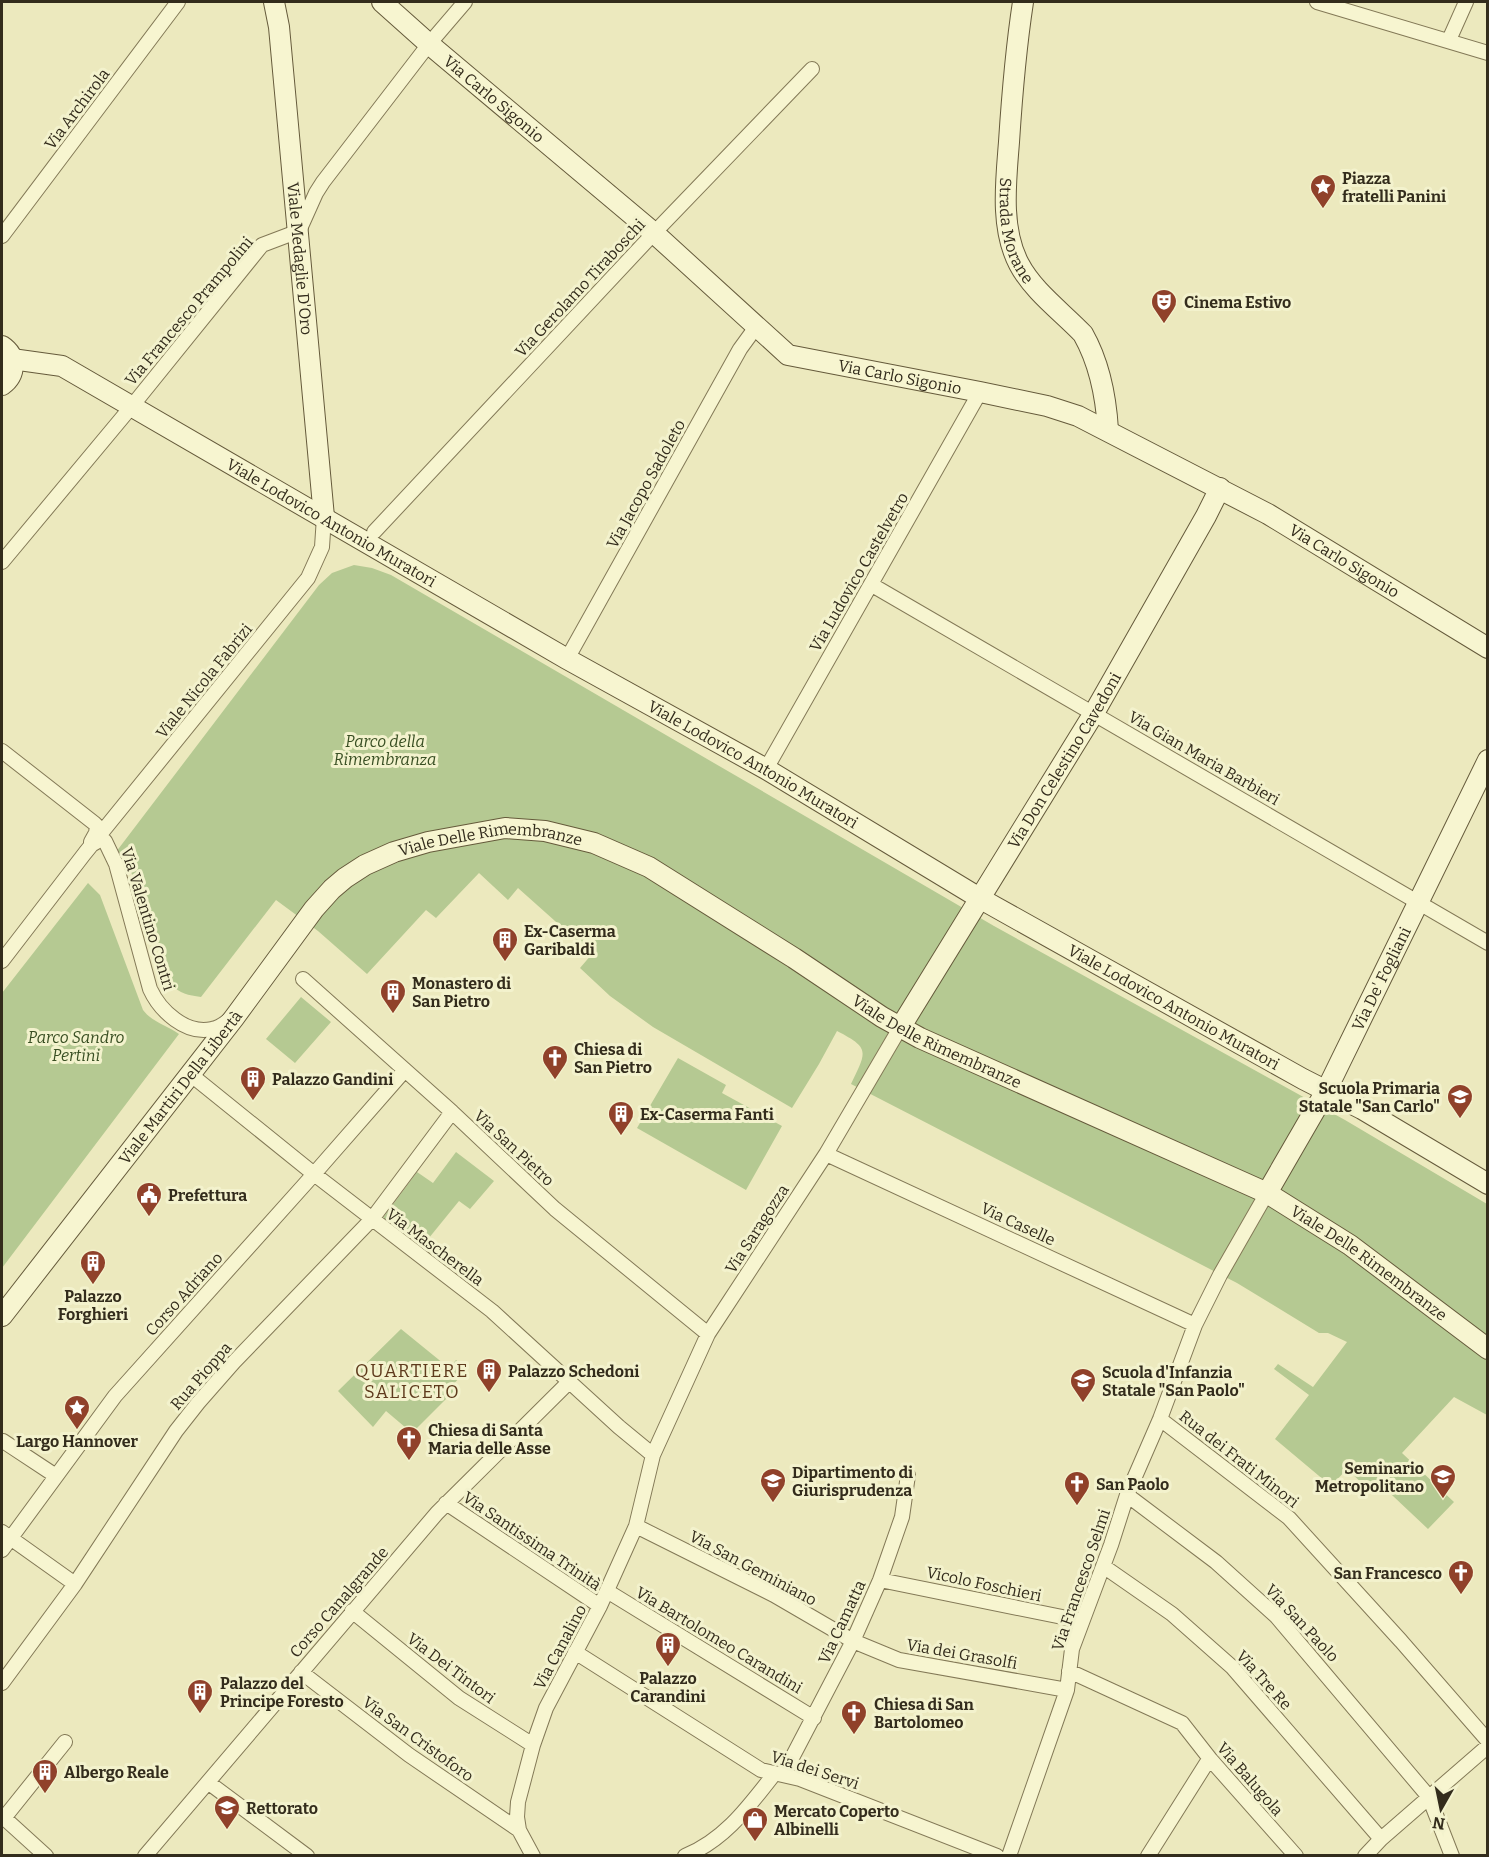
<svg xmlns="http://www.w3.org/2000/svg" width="1489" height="1857" font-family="Bitter,serif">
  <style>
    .green { fill: #b5c992 }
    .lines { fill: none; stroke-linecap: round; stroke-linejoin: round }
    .street-casing { stroke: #837957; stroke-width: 16 }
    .secondary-casing { stroke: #655a3b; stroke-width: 22 }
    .street { stroke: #f7f5d0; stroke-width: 14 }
    .secondary { stroke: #f7f5d0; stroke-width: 20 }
    .labels { text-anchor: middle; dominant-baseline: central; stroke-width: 6; stroke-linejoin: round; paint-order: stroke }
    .street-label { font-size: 16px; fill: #332c1c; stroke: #f3f2cd }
    .poi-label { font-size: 16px; font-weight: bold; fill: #332c1c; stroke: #f3f2cd; text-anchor: start }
    .park-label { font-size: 16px; font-style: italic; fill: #394f23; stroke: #f3f2cd }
    .neighbourhood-label { font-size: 18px; letter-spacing: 1.5px; fill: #5e3a1c; stroke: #f3f2cd }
  </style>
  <rect width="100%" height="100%" fill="#ece9be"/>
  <path class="green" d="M354,565L372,568L391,575L994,926L1345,1120L1487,1204V1415L1454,1397L1402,1453L1454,1502L1428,1529L1376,1480L1368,1489L1347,1469L1331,1486L1275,1439L1309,1395L1274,1369L1278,1364L1313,1387L1347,1342L1328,1333H1319L1237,1283L851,1084C867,1051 870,1048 837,1031L819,1064L792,1108L653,1027L610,996L580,968L592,954L518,888L508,900L479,873L436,918L426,910L367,974L318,931L276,900L201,997C188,995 180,994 171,984L129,866L116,852L319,585L332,573Z
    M88,883L100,895L143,1010C153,1023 167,1025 179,1034L2,1268V993Z
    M301,997L331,1022L295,1063L266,1039Z
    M678,1058L726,1085L722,1093L782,1126L746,1190L637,1128Z
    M456,1152L494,1181L470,1209L459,1201L420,1249L382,1219L417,1172L433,1183Z
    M401,1329L449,1368L456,1360L467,1369L452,1386L455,1390L412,1433L386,1411L373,1427L338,1391Z"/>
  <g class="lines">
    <defs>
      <path id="street" d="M1317,2L1488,53
        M1449,40L1466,2
        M2,236L178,2
        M374,532L654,233L812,69
        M2,562L132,406L262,245L299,231L316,193L323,182L429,44L465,2
        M872,585L1488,943
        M567,659L740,349L756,327
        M2,751L94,823L97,826L96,833L91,842
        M766,769L980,392
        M93,844L100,840L105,841L116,864L150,989C160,1011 186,1035 212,1029C218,1028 224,1024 229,1020
        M2,961L85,853L308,578L322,547L324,517
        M303,979L452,1112L555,1209L708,1334
        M190,1074L314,1174L492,1311L619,1427L653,1455
        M826,1154L1195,1325
        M1160,1419L1289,1518L1401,1641L1488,1741
        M3,1441L56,1476
        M1127,1495L1216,1562L1276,1616L1429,1797L1452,1856
        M446,1503L600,1606
        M636,1526L774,1595L853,1641L899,1660L1067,1690
        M2,1532L75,1584
        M2,1550L115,1396L314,1174L405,1070
        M1103,1566L1172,1614L1232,1667L1381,1839
        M880,1580L1082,1621
        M607,1591L814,1718
        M352,1611L459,1698L533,1745
        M575,1652L761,1770L800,1779L997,1856
        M1069,1671L1182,1723L1211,1760L1296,1856
        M301,1672L409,1755L519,1830
        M2,1683L75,1584L176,1431L198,1403L234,1362L372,1219L452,1112
        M783,1775L853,1641L880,1580L902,1517L908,1475
        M209,1783L307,1856
        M2,1816L46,1856
        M4,1818L65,1742
        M145,1856L437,1513L569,1382
        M533,1856L519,1830L517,1817L518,1802L533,1745L546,1708L600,1606L636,1526L653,1455L708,1334L826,1154L900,1028
        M685,1856C725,1840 749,1806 775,1773
        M1009,1856L1067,1690L1072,1649L1111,1545L1127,1495L1160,1419L1195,1325L1220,1275L1267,1193
        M1148,1856L1206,1764L1211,1760
        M1365,1856L1381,1839L1488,1746"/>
      <g id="secondary">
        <path id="s1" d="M274,2L279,27L324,517"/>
        <path id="s2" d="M382,2L429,44L654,233L788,355L980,392L1047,406L1078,416L1268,514L1488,648"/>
        <path id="s3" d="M1023,2C1016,48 1012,95 1009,142C1006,181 1000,228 1019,264C1033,291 1062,312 1083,334C1100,364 1106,396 1108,430"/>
        <path d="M2,346C17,356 16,375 2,385"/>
        <path id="s4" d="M12,359L62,366L567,659L766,769L981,899L1303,1079L1362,1109L1488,1184"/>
        <path id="s5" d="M900,1028L1094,713L1206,516L1220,488"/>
        <path id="s6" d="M1267,1193L1326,1091L1488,760"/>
        <path id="s7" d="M2,1316L234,1018L314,909L332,889L345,878L365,865L394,852L428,842L505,828L545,831L594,843L649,867L794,958L882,1017L920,1038L1267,1193L1350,1245L1488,1349"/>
      </g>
    </defs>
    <use href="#street" class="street-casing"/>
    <use href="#secondary" class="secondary-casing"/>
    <use href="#street" class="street"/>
    <use href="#secondary" class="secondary"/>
  </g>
  <defs>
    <symbol id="sight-pin" viewBox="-11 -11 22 30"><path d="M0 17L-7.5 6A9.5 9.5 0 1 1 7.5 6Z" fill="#90412a" stroke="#f3f2cd"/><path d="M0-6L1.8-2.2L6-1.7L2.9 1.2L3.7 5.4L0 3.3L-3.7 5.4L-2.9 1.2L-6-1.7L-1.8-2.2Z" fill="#fff"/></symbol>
    <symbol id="theatre-pin" viewBox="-11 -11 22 30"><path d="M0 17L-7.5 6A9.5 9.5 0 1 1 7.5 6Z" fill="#90412a" stroke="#f3f2cd"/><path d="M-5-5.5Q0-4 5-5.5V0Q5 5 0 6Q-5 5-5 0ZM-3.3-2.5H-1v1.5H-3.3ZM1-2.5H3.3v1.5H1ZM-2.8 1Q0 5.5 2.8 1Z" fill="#fff"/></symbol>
    <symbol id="building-pin" viewBox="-11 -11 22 30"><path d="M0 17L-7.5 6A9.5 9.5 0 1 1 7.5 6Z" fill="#90412a" stroke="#f3f2cd"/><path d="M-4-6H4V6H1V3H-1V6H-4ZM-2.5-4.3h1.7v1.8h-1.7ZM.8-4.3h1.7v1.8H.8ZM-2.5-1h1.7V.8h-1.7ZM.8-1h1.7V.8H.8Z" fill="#fff"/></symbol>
    <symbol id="church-pin" viewBox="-11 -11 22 30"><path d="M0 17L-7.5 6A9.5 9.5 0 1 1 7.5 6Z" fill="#90412a" stroke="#f3f2cd"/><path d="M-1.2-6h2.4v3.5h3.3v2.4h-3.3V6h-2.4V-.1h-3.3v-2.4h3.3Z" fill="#fff"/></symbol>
    <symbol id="school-pin" viewBox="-11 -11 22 30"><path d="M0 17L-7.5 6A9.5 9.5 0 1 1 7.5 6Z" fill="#90412a" stroke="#f3f2cd"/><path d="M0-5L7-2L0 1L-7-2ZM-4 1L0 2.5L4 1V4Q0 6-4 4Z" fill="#fff"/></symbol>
    <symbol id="civic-pin" viewBox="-11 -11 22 30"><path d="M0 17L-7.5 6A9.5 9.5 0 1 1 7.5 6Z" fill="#90412a" stroke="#f3f2cd"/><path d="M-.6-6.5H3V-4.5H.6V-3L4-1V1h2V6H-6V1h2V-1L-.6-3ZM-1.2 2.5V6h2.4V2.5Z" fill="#fff"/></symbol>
    <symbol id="university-pin" viewBox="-11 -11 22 30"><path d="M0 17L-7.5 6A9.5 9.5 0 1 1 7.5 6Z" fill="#90412a" stroke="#f3f2cd"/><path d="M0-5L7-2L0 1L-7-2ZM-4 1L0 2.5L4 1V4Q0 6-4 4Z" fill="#fff"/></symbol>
    <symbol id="shop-pin" viewBox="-11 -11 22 30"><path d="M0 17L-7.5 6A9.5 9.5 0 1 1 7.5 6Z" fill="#90412a" stroke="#f3f2cd"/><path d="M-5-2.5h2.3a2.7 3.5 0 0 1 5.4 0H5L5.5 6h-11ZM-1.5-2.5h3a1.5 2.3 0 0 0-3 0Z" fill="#fff"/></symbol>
  </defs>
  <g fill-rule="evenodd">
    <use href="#sight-pin" x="1308" y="172" width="30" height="40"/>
    <use href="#theatre-pin" x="1149" y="287" width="30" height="40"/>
    <use href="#building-pin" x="490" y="925" width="30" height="40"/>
    <use href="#building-pin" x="378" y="977" width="30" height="40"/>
    <use href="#church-pin" x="540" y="1043" width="30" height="40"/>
    <use href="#building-pin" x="238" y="1064" width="30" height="40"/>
    <use href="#school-pin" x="1445" y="1082" width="30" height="40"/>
    <use href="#building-pin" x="606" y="1099" width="30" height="40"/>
    <use href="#civic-pin" x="134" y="1180" width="30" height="40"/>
    <use href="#building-pin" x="78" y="1248" width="30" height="40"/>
    <use href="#building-pin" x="474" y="1356" width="30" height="40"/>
    <use href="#school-pin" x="1068" y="1366" width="30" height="40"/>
    <use href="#sight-pin" x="62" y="1393" width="30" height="40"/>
    <use href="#church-pin" x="394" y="1424" width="30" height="40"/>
    <use href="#university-pin" x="1428" y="1462" width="30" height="40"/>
    <use href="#university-pin" x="758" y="1466" width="30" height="40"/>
    <use href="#church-pin" x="1062" y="1469" width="30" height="40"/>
    <use href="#church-pin" x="1446" y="1558" width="30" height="40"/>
    <use href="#building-pin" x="653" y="1630" width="30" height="40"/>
    <use href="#building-pin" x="185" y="1677" width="30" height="40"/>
    <use href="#church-pin" x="839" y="1698" width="30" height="40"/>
    <use href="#building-pin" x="30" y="1757" width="30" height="40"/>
    <use href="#university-pin" x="212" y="1793" width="30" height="40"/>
    <use href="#shop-pin" x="740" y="1805" width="30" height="40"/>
  </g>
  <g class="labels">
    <g class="street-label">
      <text stroke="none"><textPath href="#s2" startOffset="148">Via Carlo Sigonio</textPath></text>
      <text transform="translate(77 109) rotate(-53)">Via Archirola</text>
      <text stroke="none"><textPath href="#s3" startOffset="231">Strada Morane</textPath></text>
      <text stroke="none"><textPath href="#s1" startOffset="258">Viale Medaglie D'Oro</textPath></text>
      <text transform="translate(580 288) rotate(-47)">Via Gerolamo Tiraboschi</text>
      <text transform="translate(189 311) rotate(-50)">Via Francesco Prampolini</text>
      <text stroke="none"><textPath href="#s2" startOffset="652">Via Carlo Sigonio</textPath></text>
      <text transform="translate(646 484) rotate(-61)">Via Jacopo Sadoleto</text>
      <text stroke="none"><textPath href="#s4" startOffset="362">Viale Lodovico Antonio Muratori</textPath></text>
      <text stroke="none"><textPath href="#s2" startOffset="1138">Via Carlo Sigonio</textPath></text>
      <text transform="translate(859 572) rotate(-60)">Via Ludovico Castelvetro</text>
      <text transform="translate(204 681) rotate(-51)">Viale Nicola Fabrizi</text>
      <text transform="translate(1204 758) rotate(30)">Via Gian Maria Barbieri</text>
      <text stroke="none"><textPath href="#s5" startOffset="314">Via Don Celestino Cavedoni</textPath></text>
      <text stroke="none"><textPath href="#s4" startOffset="848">Viale Lodovico Antonio Muratori</textPath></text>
      <text stroke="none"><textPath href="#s7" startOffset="711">Viale Delle Rimembranze</textPath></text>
      <text transform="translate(148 919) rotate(73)">Via Valentino Contri</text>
      <text stroke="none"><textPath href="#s6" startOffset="243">Via De' Fogliani</textPath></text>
      <text stroke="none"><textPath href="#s4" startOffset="1334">Viale Lodovico Antonio Muratori</textPath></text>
      <text stroke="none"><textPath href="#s7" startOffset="1214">Viale Delle Rimembranze</textPath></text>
      <text stroke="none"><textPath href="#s7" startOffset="290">Viale Martiri Della Libertà</textPath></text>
      <text transform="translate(514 1148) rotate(43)">Via San Pietro</text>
      <text transform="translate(1018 1224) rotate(25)">Via Caselle</text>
      <text transform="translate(757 1229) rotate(-57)">Via Saragozza</text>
      <text transform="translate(435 1247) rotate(37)">Via Mascherella</text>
      <text stroke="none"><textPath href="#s7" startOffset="1701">Viale Delle Rimembranze</textPath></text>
      <text transform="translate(184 1294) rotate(-48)">Corso Adriano</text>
      <text transform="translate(201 1376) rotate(-49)">Rua Pioppa</text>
      <text transform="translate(1239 1459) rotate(38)">Rua dei Frati Minori</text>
      <text transform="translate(532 1541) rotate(34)">Via Santissima Trinità</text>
      <text transform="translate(753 1568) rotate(28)">Via San Geminiano</text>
      <text transform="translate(1081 1580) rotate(-71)">Via Francesco Selmi</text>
      <text transform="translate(984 1584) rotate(12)">Vicolo Foschieri</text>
      <text transform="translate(339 1602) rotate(-49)">Corso Canalgrande</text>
      <text transform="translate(842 1622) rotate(-65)">Via Camatta</text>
      <text transform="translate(1302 1623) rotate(47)">Via San Paolo</text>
      <text transform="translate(719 1640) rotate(31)">Via Bartolomeo Carandini</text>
      <text transform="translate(560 1647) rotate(-62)">Via Canalino</text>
      <text transform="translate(962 1654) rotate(10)">Via dei Grasolfi</text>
      <text transform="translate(451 1668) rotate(37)">Via Dei Tintori</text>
      <text transform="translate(1264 1680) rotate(48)">Via Tre Re</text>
      <text transform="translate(418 1739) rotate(36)">Via San Cristoforo</text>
      <text transform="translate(815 1770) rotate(18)">Via dei Servi</text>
      <text transform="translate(1250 1779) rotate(49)">Via Balugola</text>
    </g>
    <g class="poi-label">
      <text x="1342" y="178">Piazza<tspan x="1342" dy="18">fratelli Panini</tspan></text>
      <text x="1184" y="302">Cinema Estivo</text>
      <text x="524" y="931">Ex-Caserma<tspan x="524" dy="18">Garibaldi</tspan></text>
      <text x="412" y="983">Monastero di<tspan x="412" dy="18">San Pietro</tspan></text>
      <text x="574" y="1049">Chiesa di<tspan x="574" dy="18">San Pietro</tspan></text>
      <text x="272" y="1079">Palazzo Gandini</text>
      <text x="1440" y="1088" text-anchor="end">Scuola Primaria<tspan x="1440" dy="18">Statale "San Carlo"</tspan></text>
      <text x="640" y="1114">Ex-Caserma Fanti</text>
      <text x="168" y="1195">Prefettura</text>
      <text x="93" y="1296" text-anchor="middle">Palazzo<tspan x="93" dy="18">Forghieri</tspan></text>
      <text x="508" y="1371">Palazzo Schedoni</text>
      <text x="1102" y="1372">Scuola d'Infanzia<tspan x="1102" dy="18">Statale "San Paolo"</tspan></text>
      <text x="428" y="1430">Chiesa di Santa<tspan x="428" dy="18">Maria delle Asse</tspan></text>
      <text x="77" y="1441" text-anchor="middle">Largo Hannover</text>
      <text x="1424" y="1468" text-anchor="end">Seminario<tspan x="1424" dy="18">Metropolitano</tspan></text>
      <text x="792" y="1472">Dipartimento di<tspan x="792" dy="18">Giurisprudenza</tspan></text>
      <text x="1096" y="1484">San Paolo</text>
      <text x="1442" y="1573" text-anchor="end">San Francesco</text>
      <text x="668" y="1678" text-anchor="middle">Palazzo<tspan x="668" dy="18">Carandini</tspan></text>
      <text x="220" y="1683">Palazzo del<tspan x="220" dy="18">Principe Foresto</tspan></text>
      <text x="874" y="1704">Chiesa di San<tspan x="874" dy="18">Bartolomeo</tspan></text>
      <text x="64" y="1772">Albergo Reale</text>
      <text x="246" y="1808">Rettorato</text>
      <text x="774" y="1811">Mercato Coperto<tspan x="774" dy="18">Albinelli</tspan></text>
    </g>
    <g class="park-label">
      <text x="385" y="741">Parco della<tspan x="385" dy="18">Rimembranza</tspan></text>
      <text x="76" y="1037">Parco Sandro<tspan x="76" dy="18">Pertini</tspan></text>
    </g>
    <g class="neighbourhood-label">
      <text x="412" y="1371">QUARTIERE<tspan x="412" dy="21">SALICETO</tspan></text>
    </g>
  </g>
  <rect width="1489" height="1857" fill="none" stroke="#332c1c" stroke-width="6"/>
  <g transform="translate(1441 1809) rotate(189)" stroke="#f3f2cd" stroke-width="4.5" paint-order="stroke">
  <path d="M0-4.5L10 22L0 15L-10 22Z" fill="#332c1c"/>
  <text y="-9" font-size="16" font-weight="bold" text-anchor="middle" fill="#332c1c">N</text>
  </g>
</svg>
